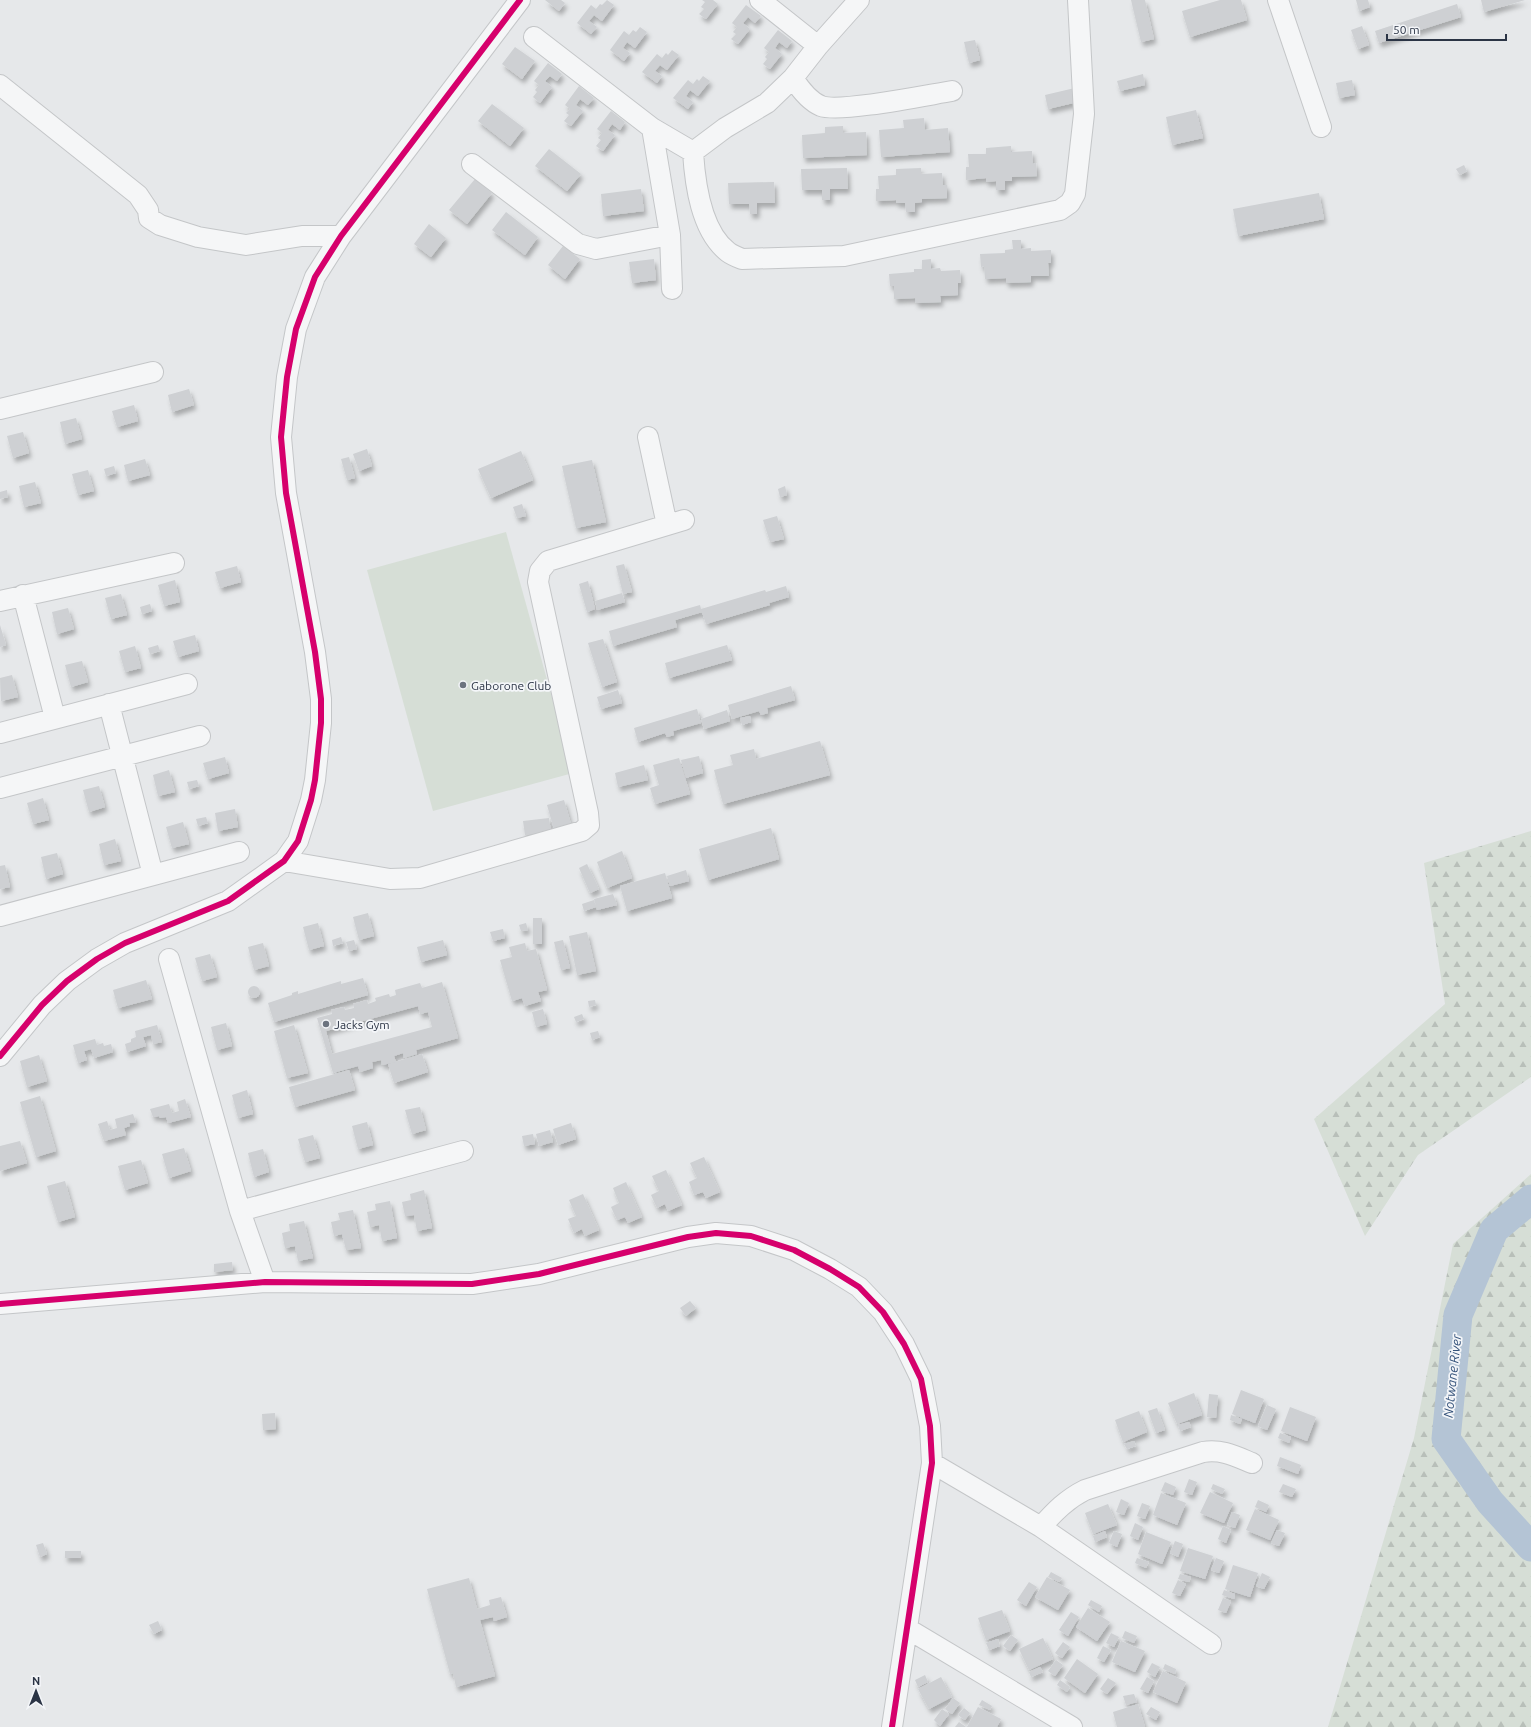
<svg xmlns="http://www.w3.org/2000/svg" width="1531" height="1727" font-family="Ubuntu,sans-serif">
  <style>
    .forest { fill: url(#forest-firs) }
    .pitch { fill: #d6ded6 }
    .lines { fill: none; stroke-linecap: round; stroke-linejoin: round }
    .river { stroke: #b4c4d5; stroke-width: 29 }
    .building { fill: #ced0d3; fill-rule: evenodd; filter: url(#shadow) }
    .minor-casing { stroke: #c4c6c8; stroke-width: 22 }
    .minor { stroke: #f5f6f7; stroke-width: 20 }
    .cycleway-casing { stroke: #f4f6f9; stroke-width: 8 }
    .cycleway { stroke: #d6006c; stroke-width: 6 }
    .poi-dot { fill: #6c737f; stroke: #f4f6f9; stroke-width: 1.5 }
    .labels { text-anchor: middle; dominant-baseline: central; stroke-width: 3.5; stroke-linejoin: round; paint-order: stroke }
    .poi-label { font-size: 12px; fill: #2b3445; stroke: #f4f6f9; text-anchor: start }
    .water-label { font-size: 13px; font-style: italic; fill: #34527a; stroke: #f4f6f9 }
  </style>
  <defs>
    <pattern id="forest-firs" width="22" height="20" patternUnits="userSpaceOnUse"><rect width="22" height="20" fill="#d6ded6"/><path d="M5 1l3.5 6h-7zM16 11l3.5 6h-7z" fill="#b8bfb9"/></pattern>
    <filter id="shadow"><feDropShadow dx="2.5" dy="4.5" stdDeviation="2" flood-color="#0004"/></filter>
  </defs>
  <rect width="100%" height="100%" fill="#e6e8ea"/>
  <path class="forest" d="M1531,831V1077L1418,1155L1365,1236L1314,1119L1445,1004L1424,863Z
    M1531,1174V1727H1328L1414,1438L1453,1244Z"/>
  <path class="pitch" d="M506,532L573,773L433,811L367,570Z"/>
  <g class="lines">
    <path class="river" d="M1531,1199L1494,1230L1458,1315L1446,1439L1490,1502L1531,1547"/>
  </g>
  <path class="building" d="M545,0H561L565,3L559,11Z
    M607,0L614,5L602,21L594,15L589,21L597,27L591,34L577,23L591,5L596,9L600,4L602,5Z
    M702,0H713L718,4L706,19L699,14L704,9L701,7L705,2Z
    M1131,0H1145L1154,39L1141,42Z
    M1220,0H1241L1247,20L1190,37L1182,11Z
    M1356,0H1368L1370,7L1359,11Z
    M1481,0H1525L1484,12Z
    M1457,4L1461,17L1379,43L1375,31Z
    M746,5L761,16L755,23L748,17L743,23L750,29L738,44L731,39L736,34L733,32L737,27L732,23Z
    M1362,26L1369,45L1358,49L1351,30Z
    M640,27L647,32L635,48L627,42L623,48L630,53L624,61L610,50L624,31L629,35L633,30L636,32Z
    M778,30L792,41L787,48L779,42L775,48L782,54L770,69L763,64L767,59L765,57L769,52L764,48Z
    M975,40L980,60L969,63L964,42Z
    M515,47L535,61L522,79L502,64Z
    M672,50L679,55L667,70L660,65L655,71L662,76L657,83L642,72L657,54L662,58L666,53L668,55Z
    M548,63L562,74L557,81L550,76L545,81L552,87L540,103L533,97L537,92L535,90L539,85L534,81Z
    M1143,74L1145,85L1120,91L1117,81Z
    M703,76L710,81L698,96L690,90L686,96L693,102L688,109L673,98L688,80L693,84L697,79L699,81Z
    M1352,80L1355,95L1339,98L1336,83Z
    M579,86L594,98L588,105L580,99L576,105L583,111L571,126L564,121L569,115L566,113L570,109L565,105Z
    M1079,87L1082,101L1048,109L1045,95Z
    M492,104L524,128L510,146L478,121Z
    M1196,110L1203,138L1172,145L1166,117Z
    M611,111L625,122L620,130L612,124L608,130L615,135L603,151L596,146L601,140L598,138L602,133L597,129Z
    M924,118L925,130L948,128L950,152L881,157L879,130L904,128L903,120Z
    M843,126V133L866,132L867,155L803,158L802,135L825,133V127Z
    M1011,146V152L1032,151L1033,164L1036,163L1037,176L1012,177V181H1005V190H996V181L986,182V178L966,180V167H969L968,154H986V148Z
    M549,149L581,174L567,191L535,166Z
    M1464,165L1467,171L1460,175L1456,169Z
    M847,168L848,189H830V200H822V190H802L801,169Z
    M921,168V174L942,173L943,185H947V198L922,199V202L915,203V212H906L905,203H896V200L876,201V189H879L878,176L896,175V169Z
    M475,179L492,193L467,224L449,210Z
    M774,182L775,203H757V214H750L749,204H729L728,183Z
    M641,189L644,211L603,216L601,194Z
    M1319,193L1324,219L1238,236L1233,209Z
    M506,212L538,237L525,255L492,230Z
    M429,224L446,238L431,257L414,244Z
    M1012,240H1021V249L1031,248V251L1051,250V263H1048L1049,276H1031V282L1006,283V278L985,279L984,266L981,267L980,254L1005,253V250L1013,249Z
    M563,246L580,259L565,279L548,265Z
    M654,259L656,280L632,283L629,262Z
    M931,259V269L940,268L941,271L960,270L961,283H958V295L940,296L941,302L916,303L915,298L894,299V286H890L889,274L914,272V269H922V260Z
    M189,389L194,405L172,412L168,395Z
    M134,405L138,421L117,427L112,411Z
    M76,418L82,439L65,444L60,422Z
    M23,432L29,453L13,458L7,436Z
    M367,449L372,466L359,471L353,454Z
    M521,451L533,480L491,498L478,469Z
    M349,457L355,478L347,480L341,459Z
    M145,459L150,475L128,481L124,465Z
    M592,460L606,522L576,528L562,466Z
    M114,466L116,473L106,476L104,469Z
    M88,470L94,491L78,495L72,474Z
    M35,482L41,503L24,507L19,486Z
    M785,486L787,495L780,497L778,489Z
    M7,490L8,497L0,499V492Z
    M522,504L526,516L517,518L513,507Z
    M777,516L784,539L770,542L763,520Z
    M624,564L632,592L623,594L616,566Z
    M237,566L241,582L220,588L215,572Z
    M175,580L180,602L164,606L158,585Z
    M588,581L595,609L587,612L579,584Z
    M786,586L789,597L769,603L770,605L706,624L702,612L675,620L677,627L613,646L609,631L700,605L701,609L765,590L766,592Z
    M622,593L625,602L597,610L595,601Z
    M121,594L127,615L111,619L105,598Z
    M150,604L152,611L142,614L140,607Z
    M68,608L74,629L57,634L52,612Z
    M0,625L6,645L0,647Z
    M195,635L199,651L178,657L173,641Z
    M603,639L617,682L602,687L588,643Z
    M158,645L160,651L150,654L148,648Z
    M727,645L732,660L669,678L665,663Z
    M135,646L141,668L125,672L119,651Z
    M82,661L88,682L71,687L65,665Z
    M12,675L18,697L1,701L0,678Z
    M791,686L795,700L767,708L768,713L761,715L759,711L732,719L728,705Z
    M618,690L622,703L601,709L597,697Z
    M697,709L701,723L673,731L674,735L667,737L665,733L638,742L634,728Z
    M727,710L730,721L704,729L701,719Z
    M750,716L751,722L742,725L740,718Z
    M820,741L830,775L723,804L714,770L733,765L730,755L754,749L756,759Z
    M699,756L703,773L686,778L681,760Z
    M225,757L229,773L208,779L203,763Z
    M679,758L690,794L655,804L650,788L659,785L653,765Z
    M644,765L648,780L618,787L615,773Z
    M169,770L175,792L158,796L153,775Z
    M197,780L199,786L189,789L187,782Z
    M99,786L105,807L89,812L83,790Z
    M43,798L49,820L33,824L27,803Z
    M564,800L571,824L554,829L547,805Z
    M235,809L238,827L218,831L215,813Z
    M206,817L208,823L198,826L196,819Z
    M549,818L551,832L525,835L523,821Z
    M183,822L189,844L172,848L166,827Z
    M771,828L779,859L708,880L699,849Z
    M115,839L121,861L104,865L99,844Z
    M622,851L632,878L607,888L597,862Z
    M57,853L63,874L46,879L41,857Z
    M587,864L599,889L590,893L579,868Z
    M5,865L10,887L0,889V866Z
    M686,870L689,881L670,886L667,876Z
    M665,873L672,898L627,911L620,886Z
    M613,894L617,905L597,910L594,899Z
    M594,900L596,907L584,911L582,904Z
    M368,913L374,936L359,940L353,917Z
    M533,918H542V944H533Z
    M318,923L324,946L309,950L303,927Z
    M526,923L528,930L521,931L519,925Z
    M503,929L505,938L493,941L490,932Z
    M587,932L596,971L577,975L569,936Z
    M341,937L343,943L333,946L332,940Z
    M354,940L357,949L349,951L346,942Z
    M443,940L447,955L421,962L417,947Z
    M563,940L570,968L561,970L554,942Z
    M263,943L269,966L254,970L248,947Z
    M525,943L527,951L536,949L547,990L538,992L541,1001L525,1006L522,998L512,1001L500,960L512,957L509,947Z
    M210,954L217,977L202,981L195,958Z
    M363,978L368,995L274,1022L268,1003L292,995V993L298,991V994L341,981V984Z
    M146,980L152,999L118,1008L113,990Z
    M442,982L458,1038L416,1050L417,1054L404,1058L403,1053L394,1056L396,1062L382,1065L381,1060L372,1062L373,1068L360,1072L358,1066L333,1073L317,1018L332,1014L331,1010L344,1007L345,1010L354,1008L353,1004L367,1000L368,1004L376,1001L375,998L389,994L390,997L396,995L395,990L420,983L422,988ZM418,1006L420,1014L428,1012L432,1027L332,1054L326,1031Z
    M248 992a6 6 0 1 1 12 0a6 6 0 1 1-12 0Z
    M595,1000L596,1005L589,1007L588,1001Z
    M543,1009L547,1024L536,1027L532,1012Z
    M582,1014L584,1019L576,1022L574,1017Z
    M226,1023L232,1046L217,1050L211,1027Z
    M157,1025L162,1042L153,1044L151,1035L143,1037L146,1046L127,1052L125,1044L131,1042V1039L136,1037L135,1031Z
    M294,1025L308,1073L287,1078L274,1031Z
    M598,1031L600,1037L592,1040L590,1033Z
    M95,1039L97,1045L103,1043L104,1046L111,1044L113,1052L94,1058L91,1049L84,1051L87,1060L78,1063L73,1045Z
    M422,1054L428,1072L394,1083L388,1064Z
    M39,1055L47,1081L27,1087L20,1061Z
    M349,1070L355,1090L295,1107L289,1087Z
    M247,1090L253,1114L238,1118L232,1095Z
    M40,1096L56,1151L36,1157L20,1102Z
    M185,1099L191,1117L168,1123L166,1117L160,1118L159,1116L153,1117L150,1109L169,1104L172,1113L179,1111L177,1102Z
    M420,1107L426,1130L412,1134L405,1110Z
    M133,1114L136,1122L129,1123L130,1126L124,1128L126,1135L104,1141L98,1124L107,1121L110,1130L117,1128L115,1119Z
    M367,1122L373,1145L358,1149L352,1126Z
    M571,1123L576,1139L558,1145L553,1129Z
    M550,1130L553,1142L539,1146L536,1134Z
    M533,1134L535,1144L524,1146L522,1136Z
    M313,1135L320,1158L305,1162L298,1139Z
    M20,1141L27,1163L0,1171V1146Z
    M184,1148L191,1171L169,1178L162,1154Z
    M263,1149L269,1172L254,1177L248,1153Z
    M704,1157L720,1192L706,1198L703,1192L694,1195L689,1182L697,1178L690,1163Z
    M141,1160L148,1183L125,1190L118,1166Z
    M666,1170L682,1205L668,1211L665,1204L657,1208L651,1195L659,1191L652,1176Z
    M65,1181L75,1217L58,1222L47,1186Z
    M626,1182L642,1217L628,1223L625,1217L617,1220L611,1207L619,1203L613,1188Z
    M424,1190L432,1228L417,1231L414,1215L405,1216L402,1202L411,1200L410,1194Z
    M583,1194L599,1230L585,1236L582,1229L574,1233L568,1219L576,1216L569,1200Z
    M390,1201L397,1238L382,1241L379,1225L370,1227L367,1212L376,1210L375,1204Z
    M353,1210L361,1248L346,1250L342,1234L334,1236L331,1222L340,1220L338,1213Z
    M304,1221L313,1258L298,1261L295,1246L285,1248L282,1233L290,1231L289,1224Z
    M232,1262L233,1270L214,1272V1264Z
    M690,1301L696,1308L686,1316L680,1308Z
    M1241,1390L1264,1399L1255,1423L1232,1414Z
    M1194,1393L1202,1415L1177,1424L1168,1403Z
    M1209,1394L1218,1395L1216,1418L1207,1417Z
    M1267,1405L1276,1409L1267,1430L1258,1426Z
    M1290,1407L1316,1417L1307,1441L1281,1431Z
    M1157,1408L1165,1430L1156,1433L1148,1411Z
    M1139,1411L1147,1432L1123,1442L1115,1420Z
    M275,1413L276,1429L263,1430L262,1414Z
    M1231,1415L1242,1419L1240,1424L1230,1420Z
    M1189,1422L1191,1427L1180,1431L1178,1425Z
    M1280,1433L1291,1437L1289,1443L1278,1438Z
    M1134,1441L1136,1446L1127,1449L1124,1444Z
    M1280,1457L1301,1465L1298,1474L1277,1466Z
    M1189,1479L1197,1482L1192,1495L1184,1492Z
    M1165,1482L1176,1487L1173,1495L1161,1491Z
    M1213,1484L1225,1489L1222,1494L1211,1489Z
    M1283,1484L1296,1489L1292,1497L1279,1492Z
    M1210,1492L1233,1503L1224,1523L1200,1513Z
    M1161,1493L1186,1503L1177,1525L1153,1515Z
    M1121,1499L1129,1503L1124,1515L1116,1512Z
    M1258,1500L1269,1505L1266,1512L1255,1507Z
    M1142,1503L1150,1506L1145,1519L1137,1516Z
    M1108,1504L1117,1525L1093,1534L1085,1513Z
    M1255,1509L1279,1520L1270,1540L1246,1530Z
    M1232,1512L1240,1515L1235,1528L1227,1525Z
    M1135,1523L1143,1527L1138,1540L1130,1536Z
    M1223,1526L1231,1530L1226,1543L1218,1539Z
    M1277,1530L1285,1533L1279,1546L1271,1543Z
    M1105,1531L1107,1537L1095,1542L1093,1536Z
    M1114,1531L1122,1534L1117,1547L1109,1543Z
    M1146,1532L1171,1542L1162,1564L1138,1554Z
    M1175,1541L1183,1544L1178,1557L1170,1553Z
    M43,1543L47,1554L40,1557L36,1545Z
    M1188,1548L1213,1556L1205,1579L1180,1571Z
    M65,1551H81V1558H65Z
    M1137,1558L1149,1562L1146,1568L1135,1563Z
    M1216,1558L1224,1561L1219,1573L1211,1570Z
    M1233,1565L1258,1573L1250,1597L1225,1589Z
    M1051,1572L1062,1578L1059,1582L1048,1577Z
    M1262,1573L1270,1577L1264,1589L1256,1586Z
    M1180,1574L1191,1577L1189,1582L1178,1579Z
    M1047,1577L1070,1590L1058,1610L1035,1597Z
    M469,1578L477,1609L490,1605L489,1600L501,1597L507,1617L494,1621L493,1617L480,1620L495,1676L456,1687L453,1673L450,1674L427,1589Z
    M1178,1580L1186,1584L1180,1596L1172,1593Z
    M1029,1582L1037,1587L1026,1606L1017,1600Z
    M1224,1590L1235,1594L1234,1599L1222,1595Z
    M1223,1598L1231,1601L1226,1613L1218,1610Z
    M1091,1600L1102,1606L1099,1612L1088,1605Z
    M1088,1608L1110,1622L1097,1641L1076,1627Z
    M1002,1610L1010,1631L986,1640L978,1618Z
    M1071,1612L1079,1617L1068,1636L1059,1630Z
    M158,1621L162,1630L154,1634L149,1625Z
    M1125,1631L1137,1636L1134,1643L1122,1638Z
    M1111,1633L1119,1637L1114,1647L1106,1643Z
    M1011,1635L1018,1640L1010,1651L1003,1646Z
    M1043,1638L1053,1659L1029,1670L1019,1649Z
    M998,1639L1000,1646L989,1650L986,1643Z
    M1121,1641L1145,1651L1135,1672L1112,1662Z
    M1063,1642L1070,1647L1062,1658L1055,1653Z
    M1103,1646L1111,1650L1104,1662L1097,1658Z
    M1077,1659L1098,1674L1085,1693L1064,1678Z
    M1056,1660L1063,1665L1055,1676L1048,1671Z
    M1152,1663L1160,1667L1155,1677L1147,1672Z
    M1165,1664L1176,1669L1175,1674L1163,1669Z
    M1040,1667L1043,1672L1031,1677L1029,1672Z
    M1163,1671L1186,1682L1177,1703L1153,1692Z
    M925,1675L928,1682L918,1687L915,1680Z
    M941,1677L952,1697L929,1709L918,1689Z
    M1147,1677L1154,1681L1148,1693L1140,1689Z
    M1108,1678L1116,1683L1107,1694L1100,1689Z
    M1060,1680L1070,1687L1067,1692L1057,1685Z
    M1134,1694L1137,1702L1126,1705L1123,1696Z
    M953,1698L960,1703L952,1714L945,1709Z
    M982,1700L992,1706L990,1710L979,1705Z
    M1138,1704L1145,1727H1117L1113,1712Z
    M978,1707L1001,1719L997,1727H967Z
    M1151,1707L1160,1712L1156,1720L1146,1714Z
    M964,1708L970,1713L965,1720L958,1715Z
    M942,1709L949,1714L940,1726L934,1720Z
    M959,1722L966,1727H955Z"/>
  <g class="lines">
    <defs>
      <path id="minor" d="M760,0L818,46
        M1278,0L1321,127
        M534,37L652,128L670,235L672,289
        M793,78C800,89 809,101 821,106C840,113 927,95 952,91
        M0,85L138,195L148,210L149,218L160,225L198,237L246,245L302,236H341
        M652,128L693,152L725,128L767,103L793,78L818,46L859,0
        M693,152C695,184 701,231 728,252C732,255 737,257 742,259L844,256L1060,210L1070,203L1075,194L1084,114L1078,0
        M472,164L578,244L596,249L670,235
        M0,409L153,372
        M648,437L667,525
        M23,595L55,718
        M0,601L174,563
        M109,704L153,875
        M0,733L187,684
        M0,788L200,736
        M284,861L390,879L420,878L582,831L589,825L588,813L538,582L540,571L548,561L684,520
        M0,916L239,852
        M169,959L240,1211L265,1282
        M0,1056L42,1005L67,981L97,959L125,943L228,901L284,861L298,841L311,800L315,780L321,723V699L315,652L286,493L281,437L287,377L296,329L315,277L341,236L520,0
        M240,1211L463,1151
        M0,1304L265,1282L472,1284L539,1274L688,1237L716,1233L751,1236L794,1250L830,1269L859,1287L883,1312L904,1344L921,1379L930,1426L932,1463L892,1727
        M932,1463L1041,1527L1211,1644
        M1041,1527C1055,1511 1067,1499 1085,1490L1203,1452C1222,1449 1235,1456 1252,1463
        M908,1629L1072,1727"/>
    </defs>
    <use href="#minor" class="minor-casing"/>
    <use href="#minor" class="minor"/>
    <defs>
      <path id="cycleway" d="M0,1056L42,1005L67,981L97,959L125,943L228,901L284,861L298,841L311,800L315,780L321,723V699L315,652L286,493L281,437L287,377L296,329L315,277L341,236L520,0
        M0,1304L265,1282L472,1284L539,1274L688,1237L716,1233L751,1236L794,1250L830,1269L859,1287L883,1312L904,1344L921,1379L930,1426L932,1463L892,1727"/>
    </defs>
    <use href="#cycleway" class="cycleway-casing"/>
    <use href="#cycleway" class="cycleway"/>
  </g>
  <g class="poi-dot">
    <circle cx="463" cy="685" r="4"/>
    <circle cx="326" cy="1024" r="4"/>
  </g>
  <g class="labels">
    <g class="poi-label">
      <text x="471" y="685">Gaborone Club</text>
      <text x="334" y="1024">Jacks Gym</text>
    </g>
    <g class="water-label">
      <text transform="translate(1452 1376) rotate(-84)">Notwane River</text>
    </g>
  </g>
  <g transform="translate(36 1691)" stroke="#f4f6f9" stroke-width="3" paint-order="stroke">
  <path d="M0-3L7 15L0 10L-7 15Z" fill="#2b3445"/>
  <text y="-6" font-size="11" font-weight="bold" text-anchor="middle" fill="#2b3445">N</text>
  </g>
  <path d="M1387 34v6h119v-6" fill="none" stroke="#2b3445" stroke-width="2"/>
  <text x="1393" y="34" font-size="12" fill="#2b3445" stroke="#f4f6f9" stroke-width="3" paint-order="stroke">50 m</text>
</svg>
